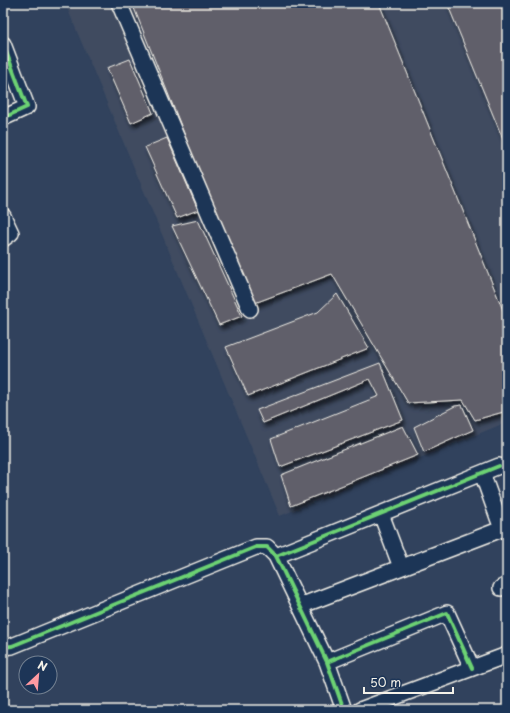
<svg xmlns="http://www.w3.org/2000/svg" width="510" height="713" font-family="'Playpen Sans',sans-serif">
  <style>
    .built { fill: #3f4b61 }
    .building { fill: #605f6b; stroke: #f4f1e8; filter: url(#shadow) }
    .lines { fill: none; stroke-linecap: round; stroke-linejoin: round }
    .minor-casing { stroke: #f4f1e8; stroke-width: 18 }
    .minor { stroke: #1d3557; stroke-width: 15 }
    .cycleway-casing { stroke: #1d3557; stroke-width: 6 }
    .cycleway { stroke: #6cd273; stroke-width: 4 }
  </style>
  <defs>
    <filter id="shadow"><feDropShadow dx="2.5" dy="4.5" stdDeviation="2" flood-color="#0009"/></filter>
  </defs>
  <rect width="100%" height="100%" fill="#31425d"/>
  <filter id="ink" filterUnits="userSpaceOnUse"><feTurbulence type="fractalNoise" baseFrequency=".025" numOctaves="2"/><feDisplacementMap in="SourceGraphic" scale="8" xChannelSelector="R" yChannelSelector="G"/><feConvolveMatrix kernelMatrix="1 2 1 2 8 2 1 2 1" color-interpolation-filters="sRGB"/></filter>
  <g filter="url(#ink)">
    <path class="built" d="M65,3H507V422L280,516Z"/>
    <path class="building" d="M132,3H379L507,320V411L475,420L463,400L408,403L332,274L252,304Z
      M447,3H507V149Z
      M130,59L153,113L131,123L107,68Z
      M167,138L198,210L177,218L145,147Z
      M198,220L242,316L219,325L172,226Z
      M337,294L369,348L248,396L226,347L318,312Z
      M380,363L403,420L280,467L271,439L379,396L370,379L263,423L257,410Z
      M462,405L473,430L424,452L414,427L455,406Z
      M403,426L418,455L291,506L281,475Z"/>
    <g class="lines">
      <defs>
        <path id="minor" d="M119,3L250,309
          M3,44L27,107L3,118
          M3,216L11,233L3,239
          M482,473L502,529
          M381,514L401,567
          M276,556L499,466
          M501,588L507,585
          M300,606L507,527
          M3,647L12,646L256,547H267L276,556L327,662L344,710
          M327,662L447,613L472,668
          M360,710L507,655"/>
      </defs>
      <use href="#minor" class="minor-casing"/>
      <use href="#minor" class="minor"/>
      <defs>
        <path id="cycleway" d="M3,44L27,107L3,118
          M276,556L499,466
          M3,647L12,646L256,547H267L276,556L327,662L344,710
          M327,662L447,613L472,668"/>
      </defs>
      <use href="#cycleway" class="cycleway-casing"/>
      <use href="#cycleway" class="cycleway"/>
    </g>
  </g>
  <rect width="510" height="713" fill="none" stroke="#1d3557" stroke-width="16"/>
  <rect x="8" y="8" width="494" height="697" fill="none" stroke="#f4f1e8" stroke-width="1.5" filter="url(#ink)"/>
  <g transform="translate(38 675) rotate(26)"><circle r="19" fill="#1d3557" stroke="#738091"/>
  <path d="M0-3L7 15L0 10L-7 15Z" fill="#ff9aa2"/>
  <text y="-6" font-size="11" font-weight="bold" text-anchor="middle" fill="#f4f1e8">N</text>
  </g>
  <path d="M364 687v6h89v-6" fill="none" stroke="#f4f1e8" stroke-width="2"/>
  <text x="370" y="687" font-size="12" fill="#f4f1e8" stroke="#1d3557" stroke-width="3" paint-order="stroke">50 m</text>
</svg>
